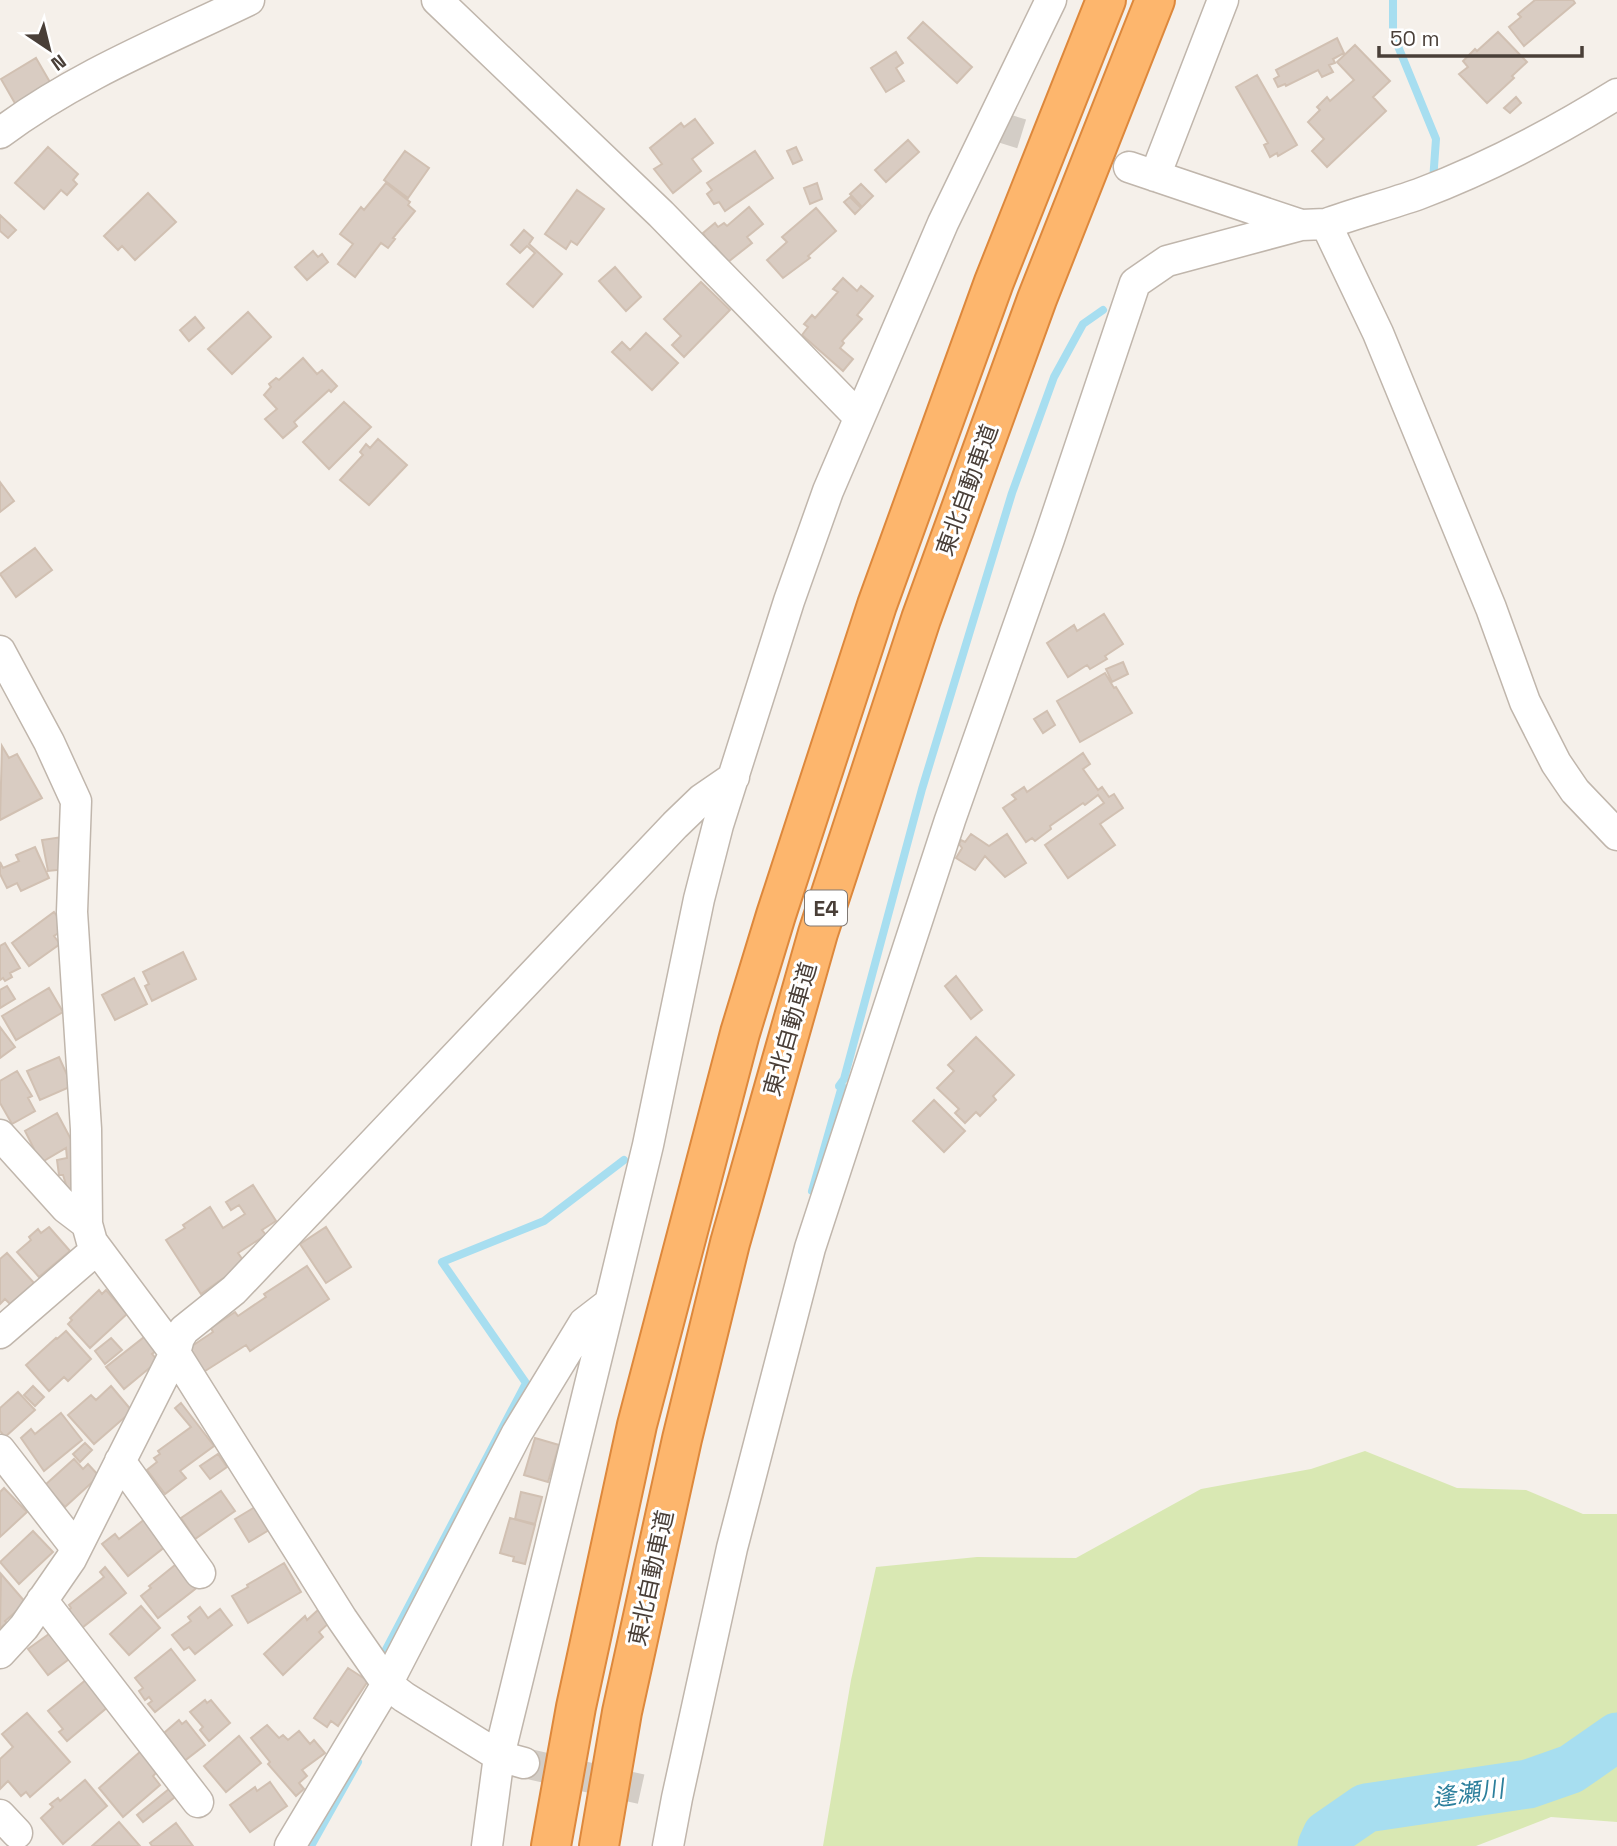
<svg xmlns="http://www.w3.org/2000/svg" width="1617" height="1846" font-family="'Space Grotesk','Noto Sans JP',sans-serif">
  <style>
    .green { fill: #d9e8b3 }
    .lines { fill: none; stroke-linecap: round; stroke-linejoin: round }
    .stream { stroke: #a7def0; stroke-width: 8 }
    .river { stroke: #a7def0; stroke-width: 49 }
    .building { fill: #d9ccc2; stroke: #d1c0b2; stroke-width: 2 }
    .minor-tunnel { stroke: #d3cdc6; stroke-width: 30; stroke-dasharray: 30 15; stroke-linecap: butt }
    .minor-casing { stroke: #c0b6ac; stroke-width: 33 }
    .motorway-casing { stroke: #dd883c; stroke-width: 42 }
    .minor { stroke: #fff; stroke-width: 30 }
    .motorway { stroke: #fdb66d; stroke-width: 38 }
    .labels { text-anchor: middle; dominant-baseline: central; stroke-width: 6; stroke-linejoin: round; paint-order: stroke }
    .shield { fill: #fff; stroke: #807974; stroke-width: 2 }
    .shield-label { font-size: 21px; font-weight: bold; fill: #493f38 }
    .street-label { font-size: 23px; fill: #493f38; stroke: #fff }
    .water-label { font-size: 24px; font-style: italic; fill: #2c7f9c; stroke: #fff }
  </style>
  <rect width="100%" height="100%" fill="#f5f0ea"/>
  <path class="green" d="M1365,1451L1457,1488L1526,1490L1583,1514H1617V1822L1551,1817L1476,1846H823L851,1680L876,1567L977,1557L1076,1558L1201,1489L1311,1469Z"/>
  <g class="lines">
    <path class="stream" d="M1393,0V34L1436,139L1433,181
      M812,1191L842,1086H839L844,1079L922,789L1012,493L1054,377L1083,324L1103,310
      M383,1655L526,1383L442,1262L544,1221L624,1160
      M311,1846L358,1762"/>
    <path class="river" d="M1322,1846L1327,1835L1366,1808L1528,1784L1571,1769L1617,1737"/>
  </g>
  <path class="building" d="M1535,0H1573L1575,3L1524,46L1509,27L1521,17L1518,14Z
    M923,22L972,67L957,83L908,38Z
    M1498,32L1527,62L1512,76L1514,78L1487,103L1459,74L1468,67L1463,61L1475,49L1477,51Z
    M1337,38L1344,53L1333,59L1335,63L1329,65L1333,72L1322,77L1318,70L1286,86L1285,84L1278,87L1274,79L1279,76L1276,70Z
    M1355,45L1390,81L1373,97L1386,111L1327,167L1312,151L1324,139L1308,122L1320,110L1317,107L1327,97L1330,101L1354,80L1337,62Z
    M896,52L903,63L896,68L904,81L886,92L871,68Z
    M36,58L51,84L16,105L1,79Z
    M1257,75L1297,145L1278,156L1277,153L1270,157L1264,145L1268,143L1236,87Z
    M1516,97L1521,103L1510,113L1504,108Z
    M695,119L713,143L692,159L701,171L673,193L654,169L662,164L650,148L681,123L684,127Z
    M908,140L919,152L886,182L875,170Z
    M48,147L78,174L73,180L77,184L67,195L61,190L44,209L15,183Z
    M796,147L802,160L793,164L787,151Z
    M405,151L429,168L408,198L384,180Z
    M755,151L773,178L725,211L719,202L714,204L707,194L712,190L707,183Z
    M386,183L410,202L408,205L415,211L393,238L395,239L388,248L381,243L355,277L338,264L353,244L340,234L361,207L364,210Z
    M817,183L822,199L810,204L804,188Z
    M861,184L873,196L862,207L850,194Z
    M577,190L604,209L577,245L571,241L566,249L545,234Z
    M148,193L176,222L135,260L122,246L118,250L104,236Z
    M850,197L861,208L855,214L844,202Z
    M749,207L763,224L747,237L752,243L728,262L715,246L712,248L703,233L715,223L718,227L724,223L727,226Z
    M816,208L836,231L808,256L810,258L783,278L767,260L787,242L782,237Z
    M0,215L16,230L8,238L0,231Z
    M524,230L533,238L529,244L562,274L533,307L507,284L535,253L527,246L520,253L511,245Z
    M313,251L318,257L322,254L328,262L307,280L295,267Z
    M615,267L641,297L626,311L599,281Z
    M843,278L857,291L861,286L873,296L857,315L862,319L842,341L844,343L840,348L853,359L843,371L802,335L808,327L804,324L812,315L815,318L838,292L833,289Z
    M701,282L730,310L684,357L672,345L681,336L664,319Z
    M248,312L271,337L232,374L208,349Z
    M195,317L204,328L189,341L180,330Z
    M646,333L678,363L652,390L612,352L622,342L630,350Z
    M303,358L317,374L322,370L337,386L331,392L329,390L294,422L297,426L283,438L265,419L277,409L264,395L271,387L269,384L276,378L279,380Z
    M344,402L371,427L329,469L303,442Z
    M378,439L407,465L369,505L340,480L363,455L360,452L366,444L370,448Z
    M0,482L14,501L0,512Z
    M35,548L52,570L16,597L0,574Z
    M1104,614L1123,644L1105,656L1107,659L1090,669L1087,665L1068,677L1047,643L1074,625L1077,631Z
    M1123,662L1128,674L1112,682L1106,669Z
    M1105,673L1114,688L1116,687L1132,713L1080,742L1057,701Z
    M1047,711L1055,725L1043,733L1034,719Z
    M2,746L9,758L17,754L42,798L0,820Z
    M1083,753L1090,764L1083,769L1098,790L1102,787L1109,797L1114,794L1123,808L1100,824L1115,845L1068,878L1045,845L1104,803L1098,795L1085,805L1083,803L1050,826L1051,829L1035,841L1032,838L1026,842L1003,808L1016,799L1012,795L1024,787L1027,792Z
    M971,834L989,846L1007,834L1026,863L1005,877L985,856L975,870L956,858L962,848L959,844L961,840L965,842Z
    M63,837L66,869L48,871L42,840Z
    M35,847L49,878L21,891L17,883L7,888L0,874V862L3,868L19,861L16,855Z
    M54,912L66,928L54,936L60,944L29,966L12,943Z
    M5,943L20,968L10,973L12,977L5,981L3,978L0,980V946Z
    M183,952L196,979L152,1001L145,986L149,984L143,972Z
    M956,976L982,1010L971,1019L945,986Z
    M134,978L147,1004L115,1020L102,995Z
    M7,986L15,999L0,1008V990Z
    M49,988L63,1012L16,1040L2,1016Z
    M0,1027L15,1047L0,1058Z
    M976,1037L1014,1075L993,1096L996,1100L980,1116L976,1112L965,1123L955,1113L959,1109L937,1088L954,1071L948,1065Z
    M59,1057L72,1086L40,1100L27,1071Z
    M17,1071L32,1096L28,1098L35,1111L12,1124L0,1103V1081Z
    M934,1100L965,1131L944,1152L913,1121Z
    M57,1113L74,1145L75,1194H69L63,1175H59L57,1160L67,1158L66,1148L42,1162L31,1151L34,1149L25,1131Z
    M253,1185L276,1221L262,1230L266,1235L238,1253L245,1263L201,1294L166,1240L185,1228L183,1225L210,1207L223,1228L245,1214L239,1205L231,1210L226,1202Z
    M49,1227L70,1251L39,1277L17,1252L31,1240L29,1237L38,1229L41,1233Z
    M326,1227L351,1267L326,1283L300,1244Z
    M7,1253L34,1283L10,1304L5,1299L0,1304V1259Z
    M307,1266L329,1299L250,1351L246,1345L202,1373L186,1350L213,1332L211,1328L235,1312L238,1316L266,1297L264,1294Z
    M99,1290L102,1294L106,1290L127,1314L90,1348L68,1324L72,1320L70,1318Z
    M66,1331L91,1359L68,1381L64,1377L49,1391L26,1365L56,1338L57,1339Z
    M148,1334L160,1348L152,1354L158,1361L124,1389L106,1367Z
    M111,1338L122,1350L105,1364L95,1351Z
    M33,1386L44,1397L35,1406L24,1395Z
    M111,1386L132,1411L94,1444L68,1415L91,1395L96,1400Z
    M18,1392L35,1410L5,1437L0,1431V1408Z
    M181,1403L214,1446L180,1471L186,1478L165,1494L147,1470L157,1462L154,1458L160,1454L158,1451L191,1427L175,1408Z
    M61,1413L82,1440L44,1471L21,1438L31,1429L35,1434Z
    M535,1438L559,1445L548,1482L524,1475Z
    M85,1443L92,1450L80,1462L73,1454Z
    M218,1454L227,1467L210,1479L200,1466Z
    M74,1459L83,1469L88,1464L99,1476L65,1507L45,1485Z
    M4,1488L27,1512L0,1537V1492Z
    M221,1491L235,1511L195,1539L181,1518Z
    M521,1492L542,1497L535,1524L515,1519Z
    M255,1507L269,1530L249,1542L235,1519Z
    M510,1518L535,1525L525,1564L513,1561L514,1557L500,1553Z
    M145,1519L166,1546L128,1576L102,1544L115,1534L119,1539Z
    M33,1531L53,1552L19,1584L0,1562Z
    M180,1561L199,1586L158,1618L141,1596L151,1588L149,1586Z
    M284,1563L301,1592L248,1623L232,1596L248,1587L247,1585Z
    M105,1567L126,1593L78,1631L64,1614L71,1608L69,1605L104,1577L100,1572Z
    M1,1574L26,1603L5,1621L7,1623L0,1628Z
    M141,1606L160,1628L129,1655L110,1634Z
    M200,1607L208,1618L220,1609L232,1625L195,1654L189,1647L184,1650L172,1635L191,1621L188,1617Z
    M318,1610L330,1622L319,1632L323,1637L283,1675L264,1654L305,1616L307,1620Z
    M53,1631L73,1656L48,1675L28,1649Z
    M171,1649L195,1680L155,1712L148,1704L152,1701L149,1697L145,1700L139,1691L143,1688L135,1678Z
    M348,1668L368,1681L338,1726L331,1721L327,1727L314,1718Z
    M87,1679L109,1706L67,1741L59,1732L63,1729L48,1711Z
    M205,1700L207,1703L211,1700L230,1723L209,1741L200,1730L203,1727L190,1712Z
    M27,1713L70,1762L30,1797L26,1792L21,1796L8,1781L0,1789V1759L13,1747L2,1734Z
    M179,1720L182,1724L186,1721L205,1745L183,1762L173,1750L176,1748L164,1733Z
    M267,1725L279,1738L283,1735L288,1740L299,1731L310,1744L314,1740L325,1753L302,1770L307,1776L299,1783L304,1789L296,1796L268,1764L270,1762L251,1738Z
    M239,1736L261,1763L226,1792L204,1766Z
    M141,1751L158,1771L153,1776L160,1785L123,1817L99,1788Z
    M85,1780L107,1806L63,1844L41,1818L53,1807L50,1804L58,1798L60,1801Z
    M270,1782L287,1806L250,1832L230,1805L255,1787L257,1791Z
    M169,1789L175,1797L143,1822L137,1815Z
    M119,1822L140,1846H92Z
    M176,1823L193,1846H152L150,1843Z"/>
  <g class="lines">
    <path class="minor-tunnel" d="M993,125L1129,167
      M524,1763L654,1792"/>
    <defs>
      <path id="minor" d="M437,0L661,214L859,417
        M0,133C76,76 164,41 249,0
        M1129,167L1301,225L1326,224L1378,333L1491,608L1525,702L1556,763L1575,791L1617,835
        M1155,176L1223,0
        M1326,224C1356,213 1388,205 1419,194C1488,168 1554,133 1617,94
        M0,651L49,742L76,801L72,912L86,1129L87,1224L92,1242L175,1353L342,1619L387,1684L404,1697L499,1756L524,1763
        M0,1135L66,1208L87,1224
        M0,1333L97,1249
        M0,1450L76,1548
        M120,1461L200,1573
        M42,1600L198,1802
        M0,1653L24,1627L71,1559L175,1353L179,1338L184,1330L234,1290L675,825L702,799L734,777
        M0,1815L17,1833
        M290,1846L387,1684L517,1433L584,1323L610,1303
        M487,1846L499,1756L610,1303L648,1145L699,899L718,825L789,601L828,491L943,223L1051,0
        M668,1846L677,1798L732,1548L810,1248L950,820L1049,539L1135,283L1167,261L1301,225"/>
      <path id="motorway" d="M551,1846L576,1707L637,1425L740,1033L776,915L877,605L994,282L1106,0
        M599,1846L622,1712L682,1439L730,1243L818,933L921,619L1037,299L1155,0"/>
    </defs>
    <use href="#minor" class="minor-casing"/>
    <use href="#motorway" class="motorway-casing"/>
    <use href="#minor" class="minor"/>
    <use href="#motorway" class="motorway"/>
  </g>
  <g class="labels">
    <rect class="shield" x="805" y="890.5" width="42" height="35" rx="5"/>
    <g class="shield-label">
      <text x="826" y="908">E4</text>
    </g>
    <g class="street-label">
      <text transform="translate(967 490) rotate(-70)">東北自動車道</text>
      <text transform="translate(790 1029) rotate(-74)">東北自動車道</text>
      <text transform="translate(651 1578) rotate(-78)">東北自動車道</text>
    </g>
    <g class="water-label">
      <text transform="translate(1468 1793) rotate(-8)">逢瀬川</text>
    </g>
  </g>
  <g transform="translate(49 49) rotate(145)" stroke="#ffffff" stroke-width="5" paint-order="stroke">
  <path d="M0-5L12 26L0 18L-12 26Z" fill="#493f38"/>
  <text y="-10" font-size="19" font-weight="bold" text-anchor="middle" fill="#493f38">N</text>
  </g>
  <path d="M1379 46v10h203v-10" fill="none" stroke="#493f38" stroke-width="3.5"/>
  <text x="1390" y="46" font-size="21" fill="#493f38" stroke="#ffffff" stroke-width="5" paint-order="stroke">50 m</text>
</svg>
